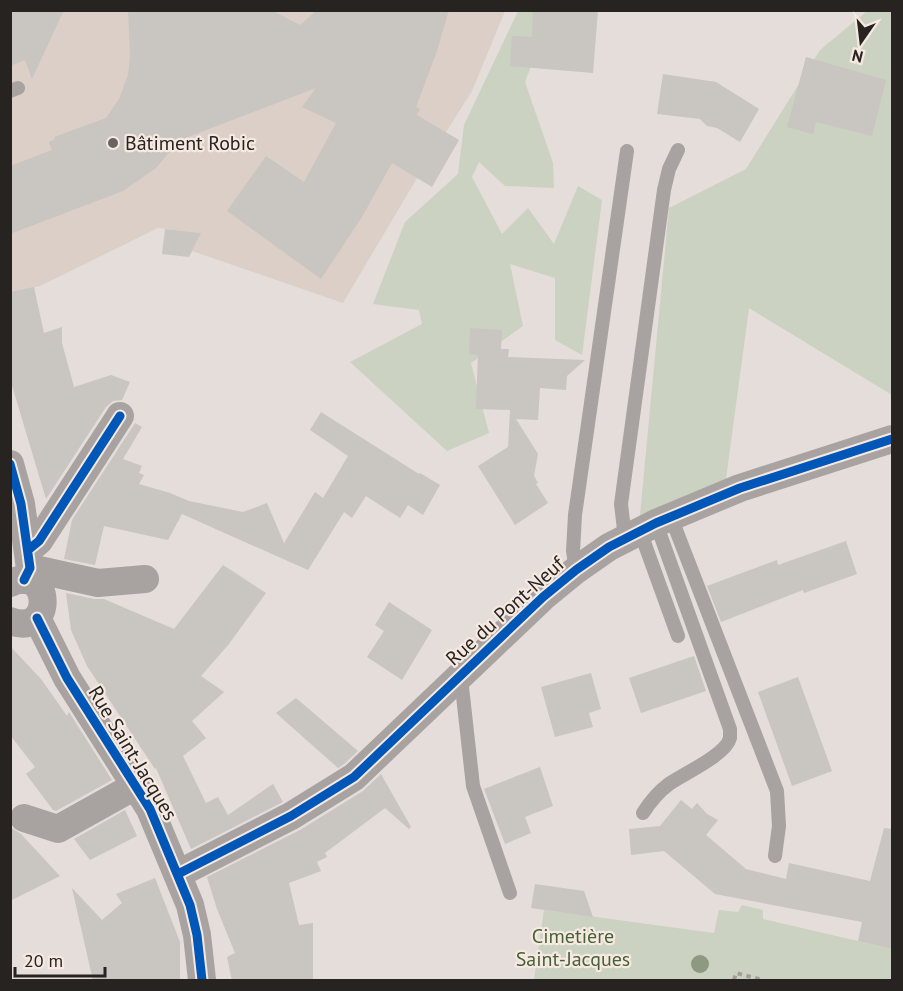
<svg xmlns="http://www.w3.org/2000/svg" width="903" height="991" font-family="'PT Sans',sans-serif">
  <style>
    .built { fill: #dccfc7 }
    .green { fill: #cbd2c1 }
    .building { fill: #c9c5c1 }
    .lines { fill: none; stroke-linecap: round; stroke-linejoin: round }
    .path { stroke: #a29d9b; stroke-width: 4; stroke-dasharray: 4.5 4.5; stroke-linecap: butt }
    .lane { stroke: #a8a2a0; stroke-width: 14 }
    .street { stroke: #a8a2a0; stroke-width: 28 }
    .cycleway-casing { stroke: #f6e9e1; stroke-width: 13 }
    .cycleway { stroke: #0057b8; stroke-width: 9 }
    .tree { fill: #8d9980 }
    .poi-dot { fill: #696461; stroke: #f6e9e1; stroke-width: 2 }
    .labels { text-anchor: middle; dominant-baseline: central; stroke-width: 4.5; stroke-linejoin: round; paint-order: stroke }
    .poi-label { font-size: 20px; fill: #272320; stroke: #f6e9e1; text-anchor: start }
    .street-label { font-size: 20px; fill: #272320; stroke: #f6e9e1 }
    .park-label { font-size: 20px; fill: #466137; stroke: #f6e9e1 }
  </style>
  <rect width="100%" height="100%" fill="#e4ddd9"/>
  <path class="built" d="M11,11H505L472,91L417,178L343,303L192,251L200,233L158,228L40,286L11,292Z"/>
  <path class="green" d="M518,11H552L525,82L553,163L554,188L505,186L479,162L472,177L502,234L528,208L554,244L578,186L602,200L582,355L555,340V278L510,264L523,326L471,363L489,433L447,451L350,362L422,324L419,310L373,304L405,222L458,174L464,125Z
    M867,11H892V395L749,308L726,479L640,515L669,208L746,169L820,50Z
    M742,905L763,910V919L892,949V980H534L544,910L714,933L719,910L738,912Z"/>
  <path class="building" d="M10,10H64L32,79L25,60L10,66Z
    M128,10H271L300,25L317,10H449L436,54L416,107L420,109L417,115L459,140L432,187L392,163L362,217L321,279L227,211L266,156L304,182L336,123L302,107L316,88L180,140L156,168L123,191L10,234V166L52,150L49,142L55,139L54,137L106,118L119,99L128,75L130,56Z
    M533,10H598L593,73L510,66L512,36L532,37Z
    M806,57L886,80L872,136L816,122L813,134L787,127Z
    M663,74L716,82L759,109L740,142L717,128L707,126L700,119L657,114Z
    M165,229L201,233L189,257L162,254Z
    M34,287L44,333L62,327V343L74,387L111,375L130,382L122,400L113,401L106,407L46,499L10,379V292Z
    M470,328L502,330L501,349H509L508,357L585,360L567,376L566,390L540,388L538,420L516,419L538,454L534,476L538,483L536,484L548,503L515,525L478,466L508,447L510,410L476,409L478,355L469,354Z
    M321,412L419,474L420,473L440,485L423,515L408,505L400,518L366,496L352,518L344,512L308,570L182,514L168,540L104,526L95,565L64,559L72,520L135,423L142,427L123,459L142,466L139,473L144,475L139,484L170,493L189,501L243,512L267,503L284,543L315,492L323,498L348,456L310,430Z
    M846,541L857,574L804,593L803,590L721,622L707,586L777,560L778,565Z
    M223,565L266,593L229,644L201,676L224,692L192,721L206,738L183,756L206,803L218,797L228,815L273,784L283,802L191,849L156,768L155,769L87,666L71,630L66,593L94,599H104L174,629Z
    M389,602L432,630L402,680L367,657L384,631L375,625Z
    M10,646L41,679L67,716L69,712L112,780L56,811L53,810L26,774L35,767L10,735Z
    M694,656L706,691L641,713L629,678Z
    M591,673L601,709L589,713L593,727L555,737L541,687Z
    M798,677L832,771L792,786L758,692Z
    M296,698L358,751L344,764L338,768L276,713Z
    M540,767L553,806L525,817L531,833L505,844L484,789Z
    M381,774L411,827L409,829L385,808L325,853L327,857L317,862L321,871L289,883L299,925L313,923V981H232L227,957L235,953L217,909L207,877L300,830L363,791Z
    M681,800L692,809L697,803L707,814L718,820L706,835L746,869L786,879L789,863L870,881L884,828L892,829V949L858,941L862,922L715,894L664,851L631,855L629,829L660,826Z
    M125,810L137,836L90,860L74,839Z
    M10,827L21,834L60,876L10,901Z
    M155,878L180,942V981H93L72,888L102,920L122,903L116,894Z
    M535,884L584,891L593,917L531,908Z"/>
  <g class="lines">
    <path class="path" d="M734,980L736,973L763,980"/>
    <path class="lane" d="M10,91L18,88
      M671,517L777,791L779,826L775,856
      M640,531L678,636
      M625,538L621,504L664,190L669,169L678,150
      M576,570L573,551L575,515L627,151
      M461,678L473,786L510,893
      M643,813C650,802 658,792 669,784C683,774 726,755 730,738C730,738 730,730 730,729L656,523"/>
    <path class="street" d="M10,464L21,504L30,568L24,580
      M28,550L39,541L120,416
      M30,568L98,583L145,579
      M10,583C52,563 55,638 10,621
      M37,618L67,678L150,809L190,905L197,935L202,980
      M24,818L58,829L135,786
      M178,874L291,816L354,777L543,597L576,570L609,547L656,523L740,488L892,439"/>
    <defs>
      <path id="cycleway" d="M10,464L21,504L30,568L24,580
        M28,550L39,541L120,416
        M37,618L67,678L150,809L190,905L197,935L202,980
        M178,874L291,816L354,777L543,597L576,570L609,547L656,523L740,488L892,439"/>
    </defs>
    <use href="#cycleway" class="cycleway-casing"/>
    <use href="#cycleway" class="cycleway"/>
  </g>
  <circle class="tree" cx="700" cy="964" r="9"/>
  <circle class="poi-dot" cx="113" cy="143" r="6"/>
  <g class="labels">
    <g class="poi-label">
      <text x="125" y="143">Bâtiment Robic</text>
    </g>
    <g class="street-label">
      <text transform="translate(505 611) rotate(-42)">Rue du Pont-Neuf</text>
      <text transform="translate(133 753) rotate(59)">Rue Saint-Jacques</text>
    </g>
    <g class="park-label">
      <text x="573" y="936">Cimetière<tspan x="573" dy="23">Saint-Jacques</tspan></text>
    </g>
  </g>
  <rect width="903" height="991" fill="none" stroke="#272320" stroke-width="24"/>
  <g transform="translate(861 42) rotate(194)" stroke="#f6e9e1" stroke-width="4.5" paint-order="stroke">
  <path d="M0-4.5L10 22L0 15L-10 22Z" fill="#272320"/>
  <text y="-9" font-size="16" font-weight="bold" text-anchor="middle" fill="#272320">N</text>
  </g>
  <path d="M15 967v9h90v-9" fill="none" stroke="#272320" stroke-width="3"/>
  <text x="24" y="967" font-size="18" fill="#272320" stroke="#f6e9e1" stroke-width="4.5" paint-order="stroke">20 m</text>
</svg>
